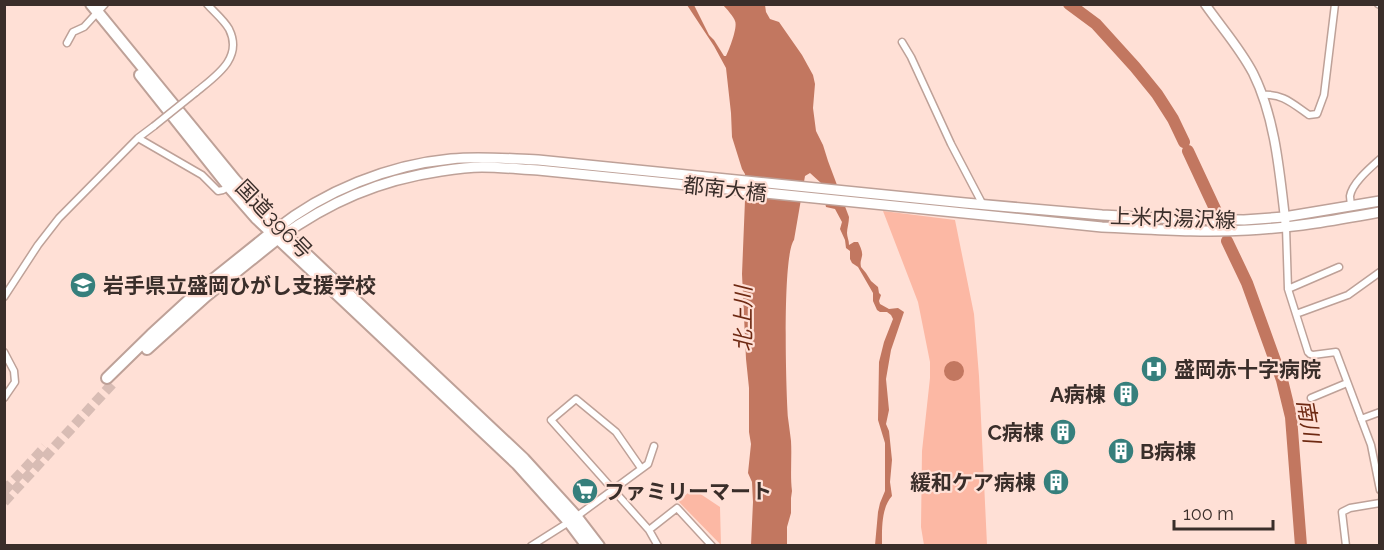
<svg xmlns="http://www.w3.org/2000/svg" width="1384" height="550" font-family="Raleway,'Noto Sans JP',sans-serif">
  <style>
    .green { fill: #fcb8a4 }
    .water { fill: #c27760 }
    .lines { fill: none; stroke-linecap: round; stroke-linejoin: round }
    .river { stroke: #c27760; stroke-width: 12 }
    .highway-tunnel { stroke: #d8bcb4; stroke-width: 10; stroke-dasharray: 10 5; stroke-linecap: butt }
    .street-casing { stroke: #bea198; stroke-width: 9 }
    .secondary-casing { stroke: #bea198; stroke-width: 11 }
    .primary-casing { stroke: #bea198; stroke-width: 12 }
    .highway-casing { stroke: #bea198; stroke-width: 14 }
    .street { stroke: #fff; stroke-width: 6 }
    .secondary { stroke: #fff; stroke-width: 8 }
    .primary { stroke: #fff; stroke-width: 9 }
    .highway { stroke: #fff; stroke-width: 10 }
    .street-bridge-casing { stroke: #bea198; stroke-width: 9; stroke-linecap: butt }
    .street-bridge { stroke: #fff; stroke-width: 6 }
    .labels { text-anchor: middle; dominant-baseline: central; stroke-width: 4.5; stroke-linejoin: round; paint-order: stroke }
    .street-label { font-size: 21px; fill: #3a2e2a; stroke: #ffe0d6 }
    .poi-label { font-size: 21px; font-weight: bold; fill: #3a2e2a; stroke: #ffe0d6; text-anchor: start }
    .water-label { font-size: 22px; font-style: italic; fill: #6e2912; stroke: #ffe0d6 }
  </style>
  <rect width="100%" height="100%" fill="#ffe0d6"/>
  <path class="green" d="M883,211L955,220L974,314L979,376L987,545H924L921,527L922,451L930,378V362L918,302Z
    M693,489L720,507L721,545L678,501Z"/>
  <path class="water" d="M687,5H694L709,35L714,40L724,56H726C729,50 738,27 735,21C734,17 726,8 723,5H765L766,12L770,19L779,22L802,55L813,75L815,84L813,108L816,131L823,145L828,161L849,217C849,223 847,228 847,233C847,237 849,240 849,245L854,242H858C860,246 863,252 862,256C861,261 860,262 861,267L866,273L871,281L878,287L879,293L881,295L879,301L880,304L889,309L898,308L904,312L891,350L886,379L889,410L886,424L889,431L892,460L890,482L892,496C881,508 882,530 882,545H875L878,512L880,503L885,491V443L878,420L879,362L884,342L893,319L891,315L887,312H880L877,310L873,301V293L858,267L852,263L850,259V251L846,248L845,240L840,229L842,222L835,209L826,207L821,183L810,173L805,176L794,240C782,256 786,391 788,418C789,425 790,433 791,441C792,457 790,475 792,491L791,498V513L787,527V545H751L753,502L752,482L748,473L751,444L749,432V388L746,359L742,274L745,200V174L742,169L732,137L731,113L726,68L714,46Z
    M944 371a10 10 0 1 1 20 0a10 10 0 1 1-20 0Z"/>
  <g class="lines">
    <path class="river" d="M1069,4L1096,24L1135,67L1157,94L1173,119L1184,142
      M1188,151L1216,211
      M1227,241L1247,283L1282,380L1291,417L1301,546"/>
    <path class="highway-tunnel" d="M4,491L45,447
      M4,502L113,383"/>
    <defs>
      <path id="street" d="M1378,4L1380,5
        M902,42L911,57L951,144L983,205
        M67,43L73,32L84,27L105,4
        M195,93C214,77 244,59 229,29C224,20 214,12 207,4
        M1262,95C1282,93 1293,104 1309,115L1317,114L1324,95L1335,4
        M138,138L202,175L218,191L223,190L231,185
        M1351,206C1351,205 1350,197 1350,196C1352,183 1370,168 1380,159
        M1286,227L1288,289L1308,352L1310,354L1313,355L1336,352L1371,445L1380,490
        M1288,289L1339,267
        M4,297L38,245L59,218L138,138L154,126
        M1296,314L1348,295L1380,272
        M4,352L14,371L15,382L4,398
        M1311,398L1347,383
        M1361,419L1380,412
        M641,468L616,432L576,399L551,420L649,530L658,546
        M649,530L677,508L712,546
        M531,546L569,522L648,464L654,446
        M1346,546L1342,512L1350,508L1380,503"/>
      <path id="secondary" d="M1205,4C1221,27 1240,48 1253,73C1276,119 1280,177 1286,227"/>
      <path id="primary" d="M275,230C324,191 388,165 451,159C480,156 509,159 538,160L965,203L1102,215L1179,219L1244,220L1284,217L1380,201
        M279,238C329,202 379,180 441,171C454,169 468,167 482,167C501,167 519,169 538,170L1102,227C1150,229 1199,233 1248,230C1292,228 1336,220 1380,212"/>
      <path id="highway" d="M91,4L235,180L285,234L524,459L576,516L599,546
        M140,75L229,187L256,218L517,464L569,522L587,546
        M147,349L206,296L277,239
        M107,378L151,335L200,290L271,233"/>
    </defs>
    <use href="#street" class="street-casing"/>
    <use href="#secondary" class="secondary-casing"/>
    <use href="#primary" class="primary-casing"/>
    <use href="#highway" class="highway-casing"/>
    <use href="#street" class="street"/>
    <use href="#secondary" class="secondary"/>
    <use href="#primary" class="primary"/>
    <use href="#highway" class="highway"/>
    <defs>
      <path id="street-bridge" d="M154,126L195,93"/>
    </defs>
    <use href="#street-bridge" class="street-bridge-casing"/>
    <use href="#street-bridge" class="street-bridge"/>
  </g>
  <defs>
    <symbol id="school-disc" viewBox="-11 -11 22 22"><circle r="9.5" fill="#367f7c" stroke="#ffe0d6"/><path d="M0-5L7-2L0 1L-7-2ZM-4 1L0 2.5L4 1V4Q0 6-4 4Z" fill="#fff"/></symbol>
    <symbol id="hospital-disc" viewBox="-11 -11 22 22"><circle r="9.5" fill="#367f7c" stroke="#ffe0d6"/><path d="M-5-5h3v3.5h4V-5h3V5h-3V1.5h-4V5h-3Z" fill="#fff"/></symbol>
    <symbol id="building-disc" viewBox="-11 -11 22 22"><circle r="9.5" fill="#367f7c" stroke="#ffe0d6"/><path d="M-4-6H4V6H1V3H-1V6H-4ZM-2.5-4.3h1.7v1.8h-1.7ZM.8-4.3h1.7v1.8H.8ZM-2.5-1h1.7V.8h-1.7ZM.8-1h1.7V.8H.8Z" fill="#fff"/></symbol>
    <symbol id="supermarket-disc" viewBox="-11 -11 22 22"><circle r="9.5" fill="#367f7c" stroke="#ffe0d6"/><path d="M-6-5.5h2.5l.6 2H6L4.5 2H-2.5L-4.4-4H-6ZM-1.5 3.2a1.3 1.3 0 1 0 .1 0ZM3 3.2a1.3 1.3 0 1 0 .1 0Z" fill="#fff"/></symbol>
  </defs>
  <g fill-rule="evenodd">
    <use href="#school-disc" x="68" y="270" width="30" height="30"/>
    <use href="#hospital-disc" x="1139" y="354" width="30" height="30"/>
    <use href="#building-disc" x="1111" y="379" width="30" height="30"/>
    <use href="#building-disc" x="1048" y="417" width="30" height="30"/>
    <use href="#building-disc" x="1106" y="436" width="30" height="30"/>
    <use href="#building-disc" x="1041" y="467" width="30" height="30"/>
    <use href="#supermarket-disc" x="570" y="476" width="30" height="30"/>
  </g>
  <g class="labels">
    <g class="street-label">
      <text transform="translate(725 189) rotate(6)">都南大橋</text>
      <text transform="translate(1173 218) rotate(2)">上米内湯沢線</text>
      <text transform="translate(274 219) rotate(46)">国道396号</text>
    </g>
    <g class="poi-label">
      <text x="103" y="285">岩手県立盛岡ひがし支援学校</text>
      <text x="1174" y="369">盛岡赤十字病院</text>
      <text x="1106" y="394" text-anchor="end">A病棟</text>
      <text x="1044" y="432" text-anchor="end">C病棟</text>
      <text x="1140" y="451">B病棟</text>
      <text x="1036" y="482" text-anchor="end">緩和ケア病棟</text>
      <text x="604" y="491">ファミリーマート</text>
    </g>
    <g class="water-label">
      <text transform="translate(743 319) rotate(-90)">北上川</text>
      <text transform="translate(1309 421) rotate(80)">南川</text>
    </g>
  </g>
  <rect width="1384" height="550" fill="none" stroke="#3a2e2a" stroke-width="12"/>
  <path d="M1174 520v9h99v-9" fill="none" stroke="#3a2e2a" stroke-width="3"/>
  <text x="1183" y="520" font-size="18" fill="#3a2e2a" stroke="#ffe0d6" stroke-width="4.5" paint-order="stroke">100 m</text>
</svg>
